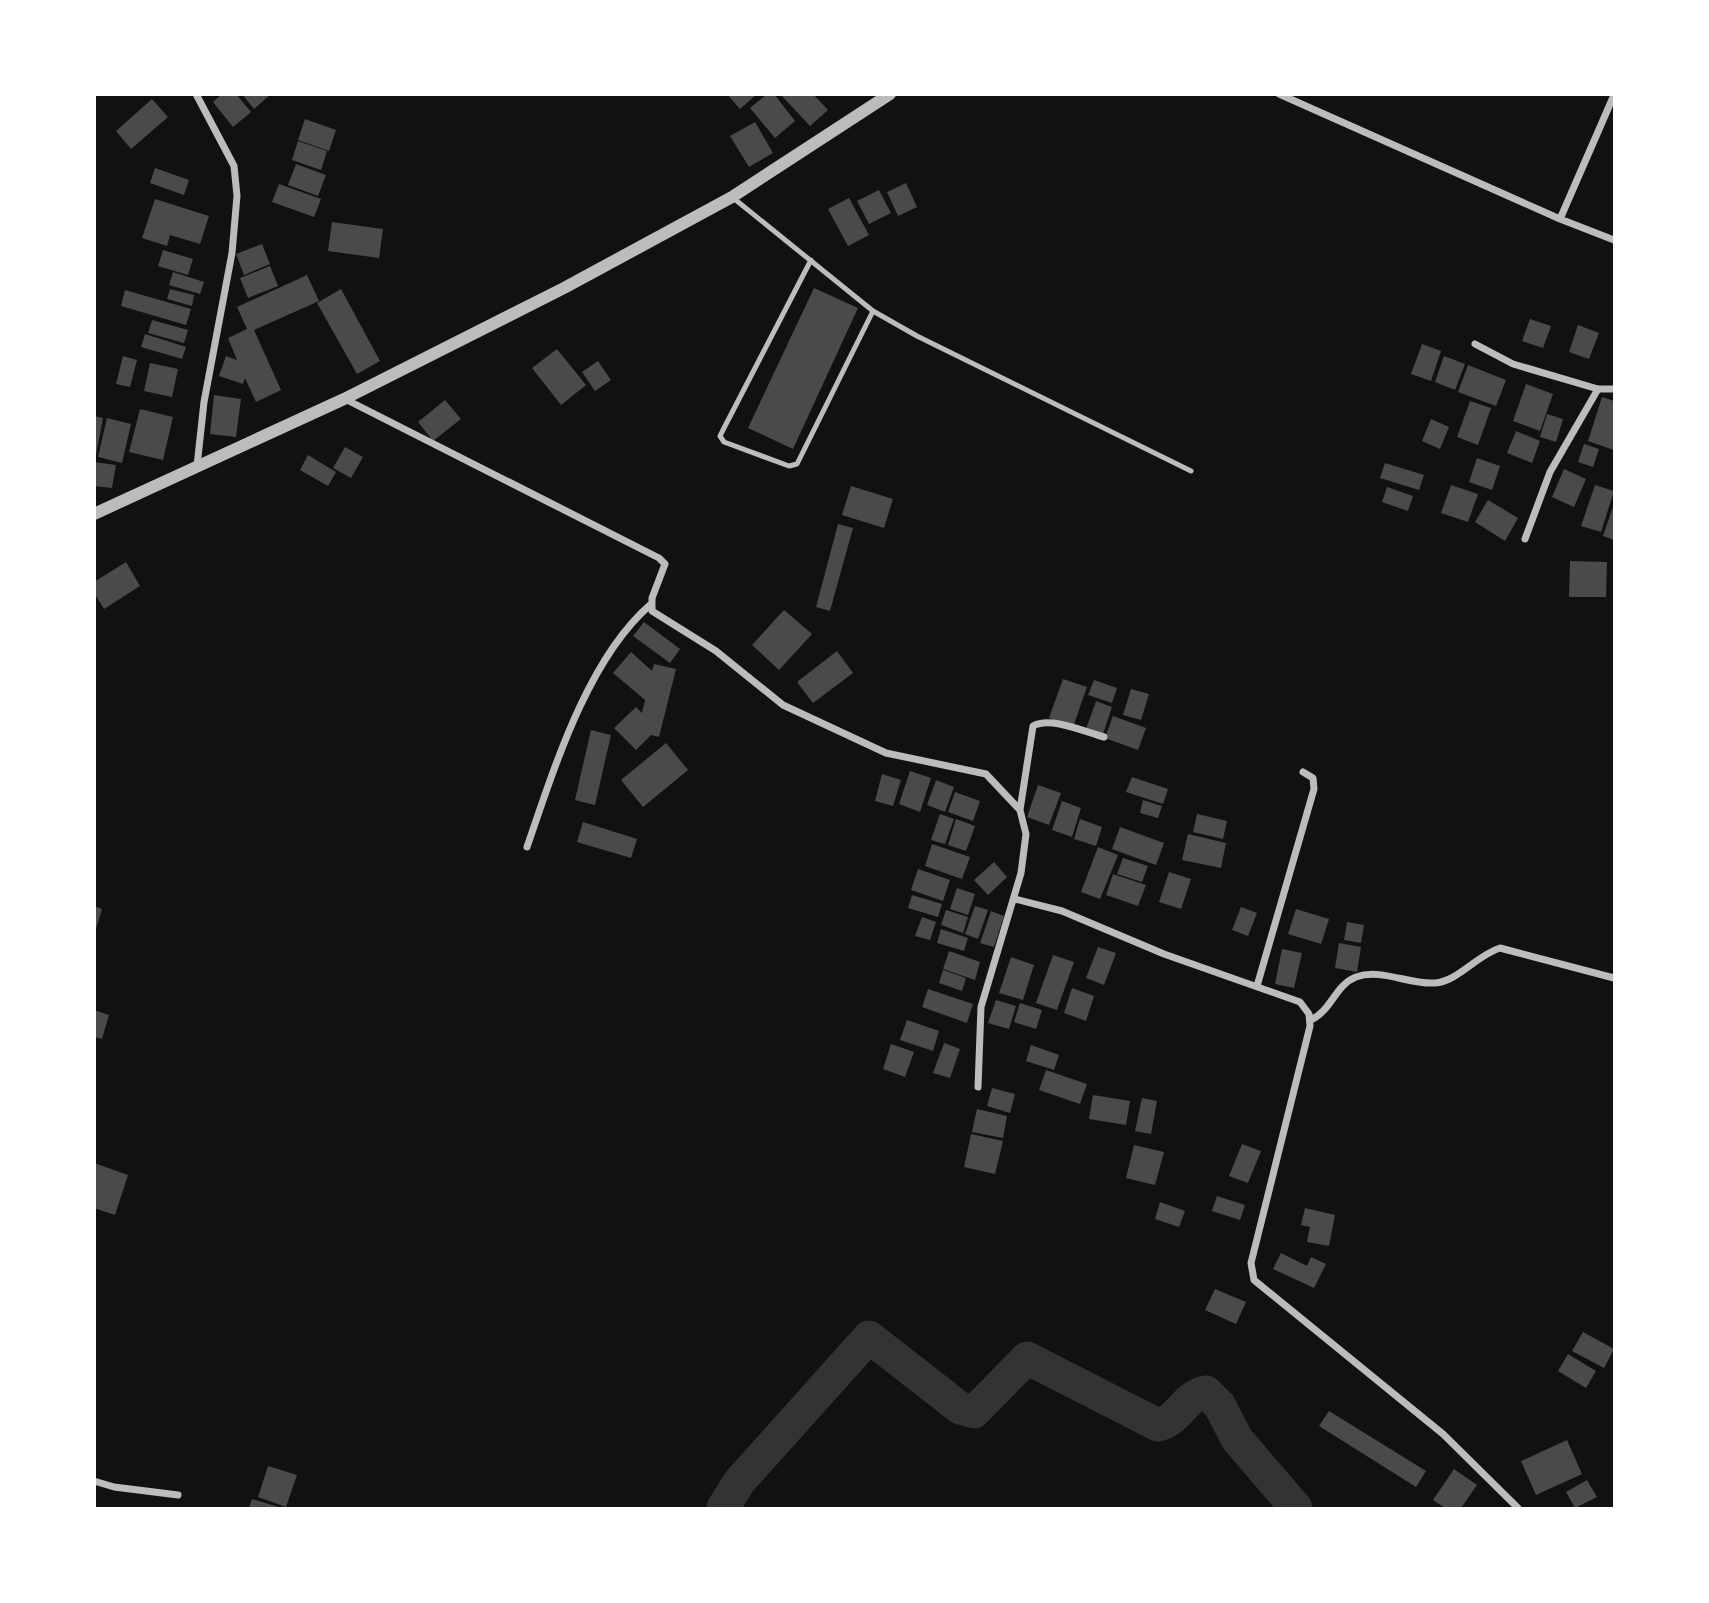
<svg xmlns="http://www.w3.org/2000/svg" width="1709" height="1603" font-family="Poppins,sans-serif">
  <style>
    .lines { fill: none; stroke-linecap: round; stroke-linejoin: round }
    .river { stroke: #333; stroke-width: 33 }
    .building { fill: #4a4a4a }
    .service { stroke: #bcbcbc; stroke-width: 5 }
    .minor { stroke: #bcbcbc; stroke-width: 7 }
    .tertiary { stroke: #bcbcbc; stroke-width: 12 }
  </style>
  <rect width="100%" height="100%" fill="#111"/>
  <g class="lines">
    <path class="river" d="M723,1508L739,1482L869,1337L960,1408L974,1412L1027,1358L1158,1425C1179,1421 1184,1396 1206,1392L1220,1406L1237,1439L1296,1508"/>
  </g>
  <path class="building" d="M222,94H236L251,112L233,127L213,102Z
    M242,94H271L254,109Z
    M727,94H757L740,109Z
    M767,94H774L795,121L775,138L750,108Z
    M780,94H813L828,110L810,126Z
    M152,99L168,117L131,149L116,131Z
    M305,119L336,130L329,151L298,140Z
    M755,122L773,153L749,167L730,136Z
    M298,141L327,151L321,170L292,160Z
    M296,164L326,175L318,196L288,185Z
    M155,168L189,180L184,195L150,183Z
    M906,183L917,207L898,216L887,192Z
    M279,184L321,199L314,217L272,202Z
    M879,190L891,213L869,224L857,201Z
    M849,198L869,235L848,246L828,209Z
    M155,199L209,216L200,244L170,235L167,246L142,238Z
    M332,222L383,229L379,258L328,251Z
    M262,244L270,264L244,275L236,254Z
    M163,250L193,259L188,275L158,266Z
    M270,266L278,286L248,298L240,278Z
    M173,272L204,282L200,294L169,285Z
    M307,275L319,301L254,330L281,390L256,402L245,378L243,384L219,376L226,356L237,360L228,338L247,329L237,307Z
    M814,288L858,308L793,449L748,428Z
    M170,289L194,295L192,306L167,299Z
    M341,289L380,361L357,374L317,303Z
    M125,290L191,309L186,325L121,306Z
    M1530,319L1551,326L1543,348L1522,341Z
    M152,320L188,330L184,343L148,333Z
    M1578,325L1599,333L1589,359L1569,352Z
    M145,334L186,347L182,359L141,347Z
    M1422,344L1441,351L1431,381L1411,374Z
    M557,349L586,385L561,405L532,368Z
    M123,356L137,360L130,387L116,384Z
    M1444,356L1465,364L1455,390L1435,382Z
    M598,361L611,380L595,391L582,372Z
    M150,363L178,369L172,397L144,391Z
    M1468,365L1506,380L1496,406L1458,392Z
    M1526,384L1553,394L1540,431L1513,421Z
    M214,395L241,399L236,437L210,434Z
    M1602,397L1614,401V450L1588,441Z
    M445,400L461,419L433,441L418,422Z
    M1470,401L1491,408L1478,445L1457,437Z
    M140,409L173,417L163,460L129,452Z
    M1547,414L1563,419L1556,442L1540,437Z
    M94,416L103,418L96,455L94,454Z
    M107,418L131,424L122,463L98,457Z
    M1431,419L1449,427L1440,449L1422,441Z
    M1516,431L1540,441L1532,463L1507,453Z
    M1584,444L1599,449L1593,467L1578,462Z
    M345,447L363,457L351,478L333,468Z
    M308,455L336,472L328,486L300,470Z
    M1477,458L1500,466L1492,490L1469,482Z
    M94,462L116,465L112,488L94,486Z
    M1385,463L1424,475L1419,490L1380,478Z
    M1564,469L1586,479L1574,507L1552,497Z
    M1451,485L1478,494L1468,522L1441,513Z
    M1595,485L1614,491L1601,532L1581,526Z
    M851,486L893,499L884,528L842,515Z
    M1387,487L1413,496L1408,511L1382,502Z
    M1488,500L1518,518L1505,541L1475,522Z
    M1614,504V540L1603,536Z
    M838,524L853,528L830,611L816,607Z
    M1570,561L1607,562L1606,597H1569Z
    M126,562L140,586L104,609L94,593V582Z
    M784,610L812,634L779,670L752,645Z
    M644,622L680,649L670,663L633,636Z
    M837,651L853,673L813,703L797,682Z
    M631,652L652,671L654,664L676,669L659,737L651,735L636,750L614,728L636,707L642,713L645,700L613,673Z
    M1063,679L1087,687L1073,727L1049,718Z
    M1094,680L1117,688L1112,703L1088,695Z
    M1131,689L1149,694L1141,720L1123,715Z
    M1096,701L1112,707L1103,734L1086,729Z
    M1113,716L1146,728L1138,750L1105,738Z
    M591,730L611,735L595,805L575,800Z
    M666,743L688,770L643,807L621,780Z
    M910,771L931,778L920,812L899,804Z
    M882,774L901,780L893,806L875,801Z
    M1132,777L1168,789L1163,804L1126,792Z
    M936,780L954,787L945,812L927,805Z
    M1038,785L1061,793L1049,825L1027,817Z
    M955,792L980,801L973,821L948,812Z
    M1143,800L1162,806L1158,818L1140,813Z
    M1062,801L1081,808L1072,837L1052,830Z
    M940,814L954,819L945,844L931,840Z
    M1197,814L1227,821L1223,839L1193,832Z
    M956,819L975,826L966,851L948,845Z
    M1080,819L1102,827L1096,846L1074,839Z
    M583,822L637,839L631,858L577,842Z
    M1120,827L1164,843L1156,865L1112,849Z
    M1188,834L1226,843L1221,868L1182,860Z
    M932,844L970,857L962,879L925,866Z
    M1098,847L1118,855L1100,899L1081,892Z
    M1123,858L1148,866L1142,882L1117,874Z
    M994,862L1007,877L988,895L974,880Z
    M918,869L950,880L943,901L911,890Z
    M1169,872L1191,879L1181,909L1159,902Z
    M1113,874L1146,885L1138,906L1106,895Z
    M957,888L975,894L968,915L950,909Z
    M912,895L942,904L938,917L908,908Z
    M94,906L102,909L95,932H94Z
    M975,906L988,910L978,939L965,934Z
    M1241,907L1257,913L1248,936L1232,930Z
    M1296,909L1329,919L1321,944L1288,934Z
    M946,910L968,917L963,933L941,925Z
    M991,911L1004,916L994,947L980,943Z
    M922,917L936,922L930,940L915,936Z
    M1347,922L1364,925L1361,943L1344,940Z
    M941,929L968,938L964,951L937,943Z
    M1339,943L1361,947L1357,972L1335,968Z
    M1098,947L1116,953L1104,985L1086,978Z
    M1282,949L1302,953L1294,988L1275,984Z
    M949,951L980,962L975,980L943,969Z
    M1053,955L1074,962L1057,1010L1036,1003Z
    M1011,957L1034,965L1023,1000L999,993Z
    M943,970L966,978L962,991L939,983Z
    M1072,988L1094,996L1086,1021L1064,1013Z
    M928,989L973,1004L967,1023L922,1007Z
    M996,1000L1016,1006L1009,1029L988,1023Z
    M1020,1003L1042,1010L1036,1029L1014,1022Z
    M94,1010L109,1015L102,1039L94,1037Z
    M907,1020L939,1031L933,1051L900,1040Z
    M944,1043L960,1049L950,1078L933,1073Z
    M891,1044L914,1052L905,1077L883,1069Z
    M1031,1045L1059,1055L1054,1070L1026,1061Z
    M1046,1070L1087,1084L1080,1104L1039,1090Z
    M992,1088L1015,1094L1010,1113L987,1106Z
    M1093,1095L1130,1101L1126,1125L1089,1119Z
    M1142,1098L1157,1101L1151,1134L1135,1131Z
    M977,1109L1007,1116L1003,1138L972,1132Z
    M971,1134L1003,1141L995,1174L964,1167Z
    M1242,1144L1261,1151L1248,1183L1229,1176Z
    M1134,1145L1164,1152L1155,1185L1126,1178Z
    M94,1163L128,1175L115,1215L94,1208Z
    M1217,1196L1245,1205L1240,1220L1212,1211Z
    M1160,1202L1185,1211L1179,1227L1155,1219Z
    M1305,1208L1335,1215L1329,1246L1307,1242L1310,1227L1301,1225Z
    M1281,1253L1307,1266L1311,1257L1326,1264L1314,1288L1273,1269Z
    M1215,1289L1246,1302L1236,1324L1205,1310Z
    M1583,1332L1614,1349L1604,1368L1572,1351Z
    M1568,1354L1596,1371L1586,1388L1558,1371Z
    M1329,1411L1426,1471L1416,1487L1319,1426Z
    M1567,1440L1582,1474L1536,1495L1521,1461Z
    M268,1466L297,1475L286,1507L258,1497Z
    M1454,1469L1477,1485L1461,1508H1445L1433,1500Z
    M1587,1480L1597,1497L1575,1508L1566,1492Z
    M252,1499L282,1508H249Z"/>
  <g class="lines">
    <path class="service" d="M732,197L873,311L917,336L1191,471
      M811,260L724,428L720,436L724,442L789,466L797,464L873,311"/>
    <path class="minor" d="M196,94L234,166L237,196L232,253L204,402L197,466
      M1279,94L1560,219L1614,240
      M1560,219L1614,95
      M1475,344L1513,364L1598,389H1614
      M345,399L659,558L665,564L652,598V611L716,651L783,705L886,753L986,774L1020,810L1026,834L1021,873L981,1007L978,1087
      M1525,539L1550,472L1598,389
      M1020,810L1033,726C1051,716 1085,732 1104,737
      M527,847C554,769 587,660 650,605
      M1015,899L1062,911L1164,954L1300,1002L1309,1014L1310,1026L1251,1263L1254,1280L1443,1434L1518,1508
      M1257,986L1314,789L1313,778L1303,772
      M1311,1020C1332,1010 1335,985 1356,977C1382,968 1409,985 1435,983C1457,982 1477,955 1500,948L1614,978
      M94,1481L114,1487L178,1495"/>
    <path class="tertiary" d="M94,514L344,399L564,288L732,197L890,94"/>
  </g>
  <rect width="1709" height="1603" fill="none" stroke="#ffffff" stroke-width="192"/>
</svg>
